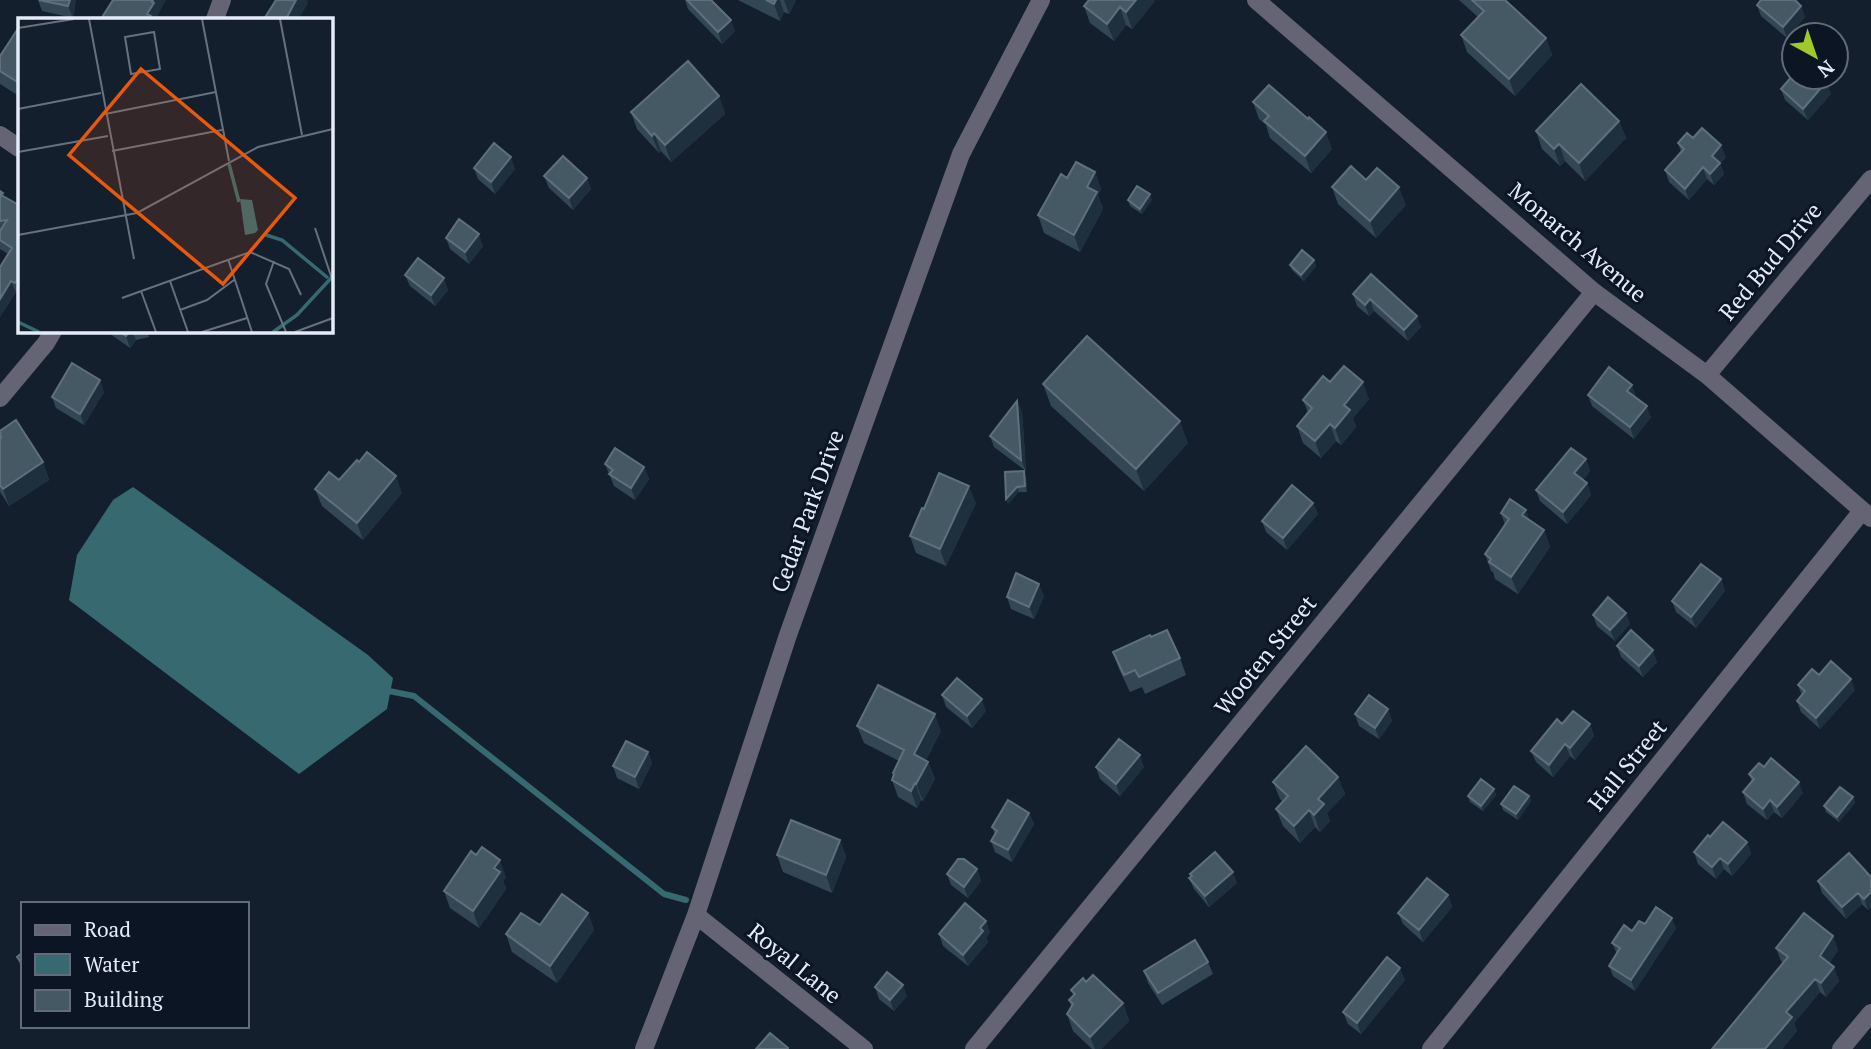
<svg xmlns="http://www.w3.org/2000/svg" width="1871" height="1049" font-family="'PT Serif',serif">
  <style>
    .water { fill: #376a70 }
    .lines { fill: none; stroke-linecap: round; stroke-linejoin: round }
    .stream { stroke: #376a70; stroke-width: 6 }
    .street { stroke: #646474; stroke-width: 18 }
    .wall { fill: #324753 }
    .shaded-wall { fill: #1e303d }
    .building { fill: #455965; stroke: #5e707c; stroke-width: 2 }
    .labels { text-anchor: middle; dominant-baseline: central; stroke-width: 6; stroke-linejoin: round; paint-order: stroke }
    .street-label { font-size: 23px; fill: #e4ecf7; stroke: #0b1524 }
    .inset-river { fill: none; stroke: #376a70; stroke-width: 3.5 }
    .inset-road { fill: none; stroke: #67717e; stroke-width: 2 }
    .view { fill: #e8590c; fill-opacity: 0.15; stroke: #e8590c; stroke-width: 3.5 }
    .inset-edge { fill: none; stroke: #e4ecf7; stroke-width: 3.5 }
  </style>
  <rect width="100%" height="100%" fill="#141f2e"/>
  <path class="water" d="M133,487L368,655L393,678L387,709L299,774L69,600L77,555L113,500Z"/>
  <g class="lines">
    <path class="stream" d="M384,690L414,696L664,894L686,900"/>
    <path class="street" d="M1256,0L1594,292L1707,375L1871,518
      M215,19L222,0
      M0,135L19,148
      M1707,375L1871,179
      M0,398L46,343L53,331
      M696,915L864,1049
      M644,1049L696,915L788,635L961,154L1041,0
      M974,1049L1594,292
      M1431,1049L1862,511
      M1841,1049L1871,1013"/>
  </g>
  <path class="wall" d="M38,0H76L73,18L42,11Z
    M685,0H711L735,31L722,44L688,9Z
    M738,0H796L789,14L784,12L780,21Z
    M1459,0H1505L1546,38L1552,55L1515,96L1467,52L1461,35L1478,17Z
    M1155,1L1132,29L1126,25L1114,41L1090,23L1084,6Z
    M1757,5L1801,6L1805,17L1787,38L1761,16Z
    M19,27V96L0,84V56Z
    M1826,82L1831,94L1808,120L1785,100L1781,89Z
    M719,96L725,114L671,162L661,151L659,153L637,129L631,112Z
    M1253,102L1332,149L1311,173L1270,138L1266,125L1259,119Z
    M1619,121L1626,138L1585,181L1565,161L1560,166L1542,149L1536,131Z
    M1693,138L1726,157L1720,163L1724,174L1714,185L1707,179L1689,200L1669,182L1665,170L1681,152L1678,143Z
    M474,168L515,169L495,194L478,179Z
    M1095,172L1101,189L1098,195L1103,209L1080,252L1044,233L1038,215L1067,178Z
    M544,176L587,178L591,189L573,210L549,188Z
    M1366,180L1406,205L1376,238L1338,204L1332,187Z
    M0,191L3,193L4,197L19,205V294L16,292L0,317V267L8,254L0,249Z
    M1128,200H1152L1142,214L1130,206Z
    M446,238L483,246L469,264L450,249Z
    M1314,260L1316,266L1304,281L1292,270L1290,265Z
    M1371,274L1421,327L1408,341L1374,311L1369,316L1357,306L1353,294Z
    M405,275L448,290L435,306L410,286Z
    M106,331H147L149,337L136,340L130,348Z
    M1330,382L1369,399L1353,418L1356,427L1341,445L1336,441L1321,458L1303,443L1297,426L1308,413L1303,400Z
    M1043,384L1188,443L1144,491L1051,406Z
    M104,392L84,425L56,408L52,397Z
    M1588,395L1636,396V397L1651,417L1634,439L1592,406Z
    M1022,412L1026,471L994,447L990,436Z
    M0,431L43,462L49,480L9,506L0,492Z
    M1586,459L1590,471L1583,480L1587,483L1591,495L1567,524L1540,501L1536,490Z
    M605,464L644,467L649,479L635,500L614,486Z
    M1026,476L1027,492H1019L1008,504L1006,499Z
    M339,480L402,493L363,540L322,506L315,489Z
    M976,503L946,566L916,553L910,536L924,509Z
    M1313,503L1318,514L1287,550L1266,532L1262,521Z
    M1501,513L1530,520L1544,530L1550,547L1518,594L1495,579L1493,572L1491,571L1485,554L1505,525Z
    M1721,579L1725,591L1696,628L1676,612L1672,601Z
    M1044,596L1034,619L1011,609L1007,597Z
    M1593,615L1630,624L1615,641L1597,626Z
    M1151,637L1180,658L1186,675L1145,694L1142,687L1130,692L1119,669L1113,652Z
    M1617,646L1657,662L1643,677L1621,657Z
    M1819,675L1855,690L1820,729L1801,712L1797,701L1802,696L1798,685Z
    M942,695L986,711L972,728L946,707Z
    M1388,709L1392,721L1379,739L1359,726L1355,714Z
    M1562,724H1590L1594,736L1575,760L1570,756L1553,777L1536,762L1531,751Z
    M857,726L941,731L926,760L928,762L935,779L923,801L921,800L917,808L898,797L892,780L893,776V773L899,761L864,743Z
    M648,752L652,763L639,789L617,778L613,766Z
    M1096,767H1144L1120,796L1100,779Z
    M1764,767L1803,793L1782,818L1774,812L1767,820L1747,804L1743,792L1752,782L1749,774Z
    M1338,777L1345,794L1327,813L1330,821L1320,832L1315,827L1300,843L1283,826L1276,809L1283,802L1280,799L1273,782Z
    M1494,789L1496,795L1483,811L1470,802L1468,796Z
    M1529,796L1531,801L1518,820L1503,810L1501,804Z
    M1853,797L1855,803L1839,822L1826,812L1824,806Z
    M1029,813L1034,824L1012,862L995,852L991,841L995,835L992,827Z
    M1710,837L1747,842L1751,854L1732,876L1724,869L1716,879L1698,864L1694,852Z
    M840,840L846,857L832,893L783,872L777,855Z
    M977,869L981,881L968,898L951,885L947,874Z
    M1190,874L1237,883L1209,907L1194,889L1189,878L1191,877Z
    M506,877L503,881L506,889L479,928L450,908L444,891Z
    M1871,877L1868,910L1862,904L1846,919L1822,893L1818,881Z
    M1448,895L1452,907L1423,942L1403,924L1398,913Z
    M588,913L594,930L557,983L512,952L506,934Z
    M1645,924L1676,928L1635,991L1613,976L1609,966L1617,954L1612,943Z
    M990,932L986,938L988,942L968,966L943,946L939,934Z
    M1833,936L1838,950L1829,964L1834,967L1839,981L1826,997L1820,992L1794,1023L1797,1031L1782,1049H1712L1783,963L1781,961L1776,948Z
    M23,952V973L17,957Z
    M1208,962L1213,974L1162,1005L1148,983L1144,971Z
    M1405,980L1361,1034L1348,1024L1343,1012Z
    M1086,982L1123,1003L1129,1021L1101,1049H1092L1073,1031L1067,1014L1071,1006L1069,1000L1073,995L1071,990Z
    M875,987L907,996L894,1011L879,999Z"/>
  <path class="shaded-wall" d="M70,0H76L73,18L68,6Z
    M153,0H166L160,11L158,15V19H148L147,14Z
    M296,0H307L308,3L299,19H285Z
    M776,0H780L784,12L780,21L774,4Z
    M784,0H796L789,14Z
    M1136,0H1154L1155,1L1132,29L1126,12Z
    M1801,6L1805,17L1787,38L1783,27Z
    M1120,7L1126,25L1114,41L1107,24Z
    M731,20L735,31L722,44L718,32Z
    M1546,38L1552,55L1515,96L1509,79Z
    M1826,82L1831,94L1808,120L1803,109Z
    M719,96L725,114L671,162L665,145Z
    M1619,121L1626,138L1585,181L1579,163Z
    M1326,132L1332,149L1311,173L1305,156Z
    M654,133L661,151L659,153L652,136Z
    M1559,144L1565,161L1560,166L1554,149Z
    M1721,145L1726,157L1720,163L1724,174L1714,185L1710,174L1712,156Z
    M511,157L515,169L495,194L491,182Z
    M1703,167L1707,179L1689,200L1685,189Z
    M1095,172L1101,189L1098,195L1103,209L1080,252L1074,235L1087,187Z
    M587,178L591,189L573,210L569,198Z
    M1399,187L1406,205L1376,238L1370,221Z
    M1150,194L1152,200L1142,214L1140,209Z
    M479,234L483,246L469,264L465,252Z
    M1314,260L1316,266L1304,281L1301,275Z
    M19,277V294L15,283Z
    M444,278L448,290L435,306L431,295Z
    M11,281L16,292L0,317V299Z
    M1370,299L1374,311L1369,316L1365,305Z
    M1417,316L1421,327L1408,341L1404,330Z
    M130,331H132L136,340L130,348L126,336Z
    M100,380L104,392L84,425L80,414Z
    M1363,382L1369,399L1353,418L1356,427L1341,445L1335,428L1344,405Z
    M1632,385L1636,396L1632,402L1627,391Z
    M1017,401L1022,412L1026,471L1021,460Z
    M1647,406L1651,417L1634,439L1630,427Z
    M1180,421L1188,443L1144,491L1136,469Z
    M1330,424L1336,441L1321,458L1315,441Z
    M1586,459L1590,471L1579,485L1574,473Z
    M43,462L49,480L9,506L3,489Z
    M644,467L649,479L635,500L631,488Z
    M1024,471L1026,476L1027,492L1025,486Z
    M396,476L402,493L363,540L357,523Z
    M1587,483L1591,495L1567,524L1563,512Z
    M969,486L976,503L946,566L940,549Z
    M1017,487L1019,492L1008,504L1006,499Z
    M1313,503L1318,514L1287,550L1283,538Z
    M1526,510L1532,527L1522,515Z
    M1544,530L1550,547L1518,594L1511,577Z
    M1721,579L1725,591L1696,628L1691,617Z
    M1039,584L1044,596L1034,619L1029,607Z
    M1626,613L1630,624L1615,641L1610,630Z
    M1653,650L1657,662L1643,677L1639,666Z
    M1851,679L1855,690L1820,729L1816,718Z
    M982,699L986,711L972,728L967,716Z
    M1388,709L1392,721L1379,739L1375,728Z
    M935,714L941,731L920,772L914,754Z
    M1590,724L1594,736L1575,760L1570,748Z
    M1565,744L1570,756L1553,777L1549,765Z
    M648,752L652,763L639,789L635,777Z
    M1140,755L1144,767L1120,796L1116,784Z
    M928,762L935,779L923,801L916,784Z
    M1338,777L1345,794L1327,813L1330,821L1320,832L1314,815L1318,799Z
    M1799,782L1803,793L1782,818L1777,807Z
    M915,783L921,800L917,808L911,791Z
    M1494,789L1496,795L1483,811L1481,806Z
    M1529,796L1531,801L1518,820L1516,814Z
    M1853,797L1855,803L1839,822L1837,817Z
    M1770,800L1774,812L1767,820L1763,809Z
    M1309,810L1315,827L1300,843L1294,826Z
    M1029,813L1034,824L1012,862L1008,850Z
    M840,840L846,857L832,893L826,875Z
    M1747,842L1751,854L1732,876L1728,864Z
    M1720,858L1724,869L1716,879L1712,867Z
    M500,860L506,877L503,881L506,889L479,928L473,911L494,868Z
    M977,869L981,881L968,898L964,887Z
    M1233,872L1237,883L1209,907L1205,896Z
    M1871,892V908L1868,910L1864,899Z
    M1858,893L1862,904L1846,919L1842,907Z
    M1448,895L1452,907L1423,942L1419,930Z
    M588,913L594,930L557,983L550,966Z
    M1672,918L1676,928L1635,991L1631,980Z
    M986,921L990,932L986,938L988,942L968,966L963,955L980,928Z
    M1833,936L1838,950L1825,970L1820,956Z
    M1834,967L1839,981L1826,997L1821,983Z
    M1400,968L1405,980L1361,1034L1357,1023Z
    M1815,979L1820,992L1794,1023L1797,1031L1782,1049H1765L1786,1012Z
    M903,985L907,996L894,1011L890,1000Z
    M1123,1003L1129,1021L1101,1049H1095L1090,1037Z"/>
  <path class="building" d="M39,0H70L68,6Z
    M113,0H153L152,2L154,3L147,14L151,16L148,19H101Z
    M276,0H296L286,19H264Z
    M687,0H711L731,20L718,32Z
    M766,0H776L774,4Z
    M1089,0H1136L1126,12L1120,7L1107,24L1084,6Z
    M1472,0H1505L1546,38L1509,79L1461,35L1484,11Z
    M1761,0H1795L1801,6L1783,27L1757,5Z
    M19,27V83L0,71V56Z
    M688,61L719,96L665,145L654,133L652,136L631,112Z
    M1794,74V77H1820L1826,82L1803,109L1781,89Z
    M1581,84L1619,121L1579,163L1559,144L1554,149L1536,131Z
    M1269,85L1308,119L1309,117L1326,132L1305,156L1264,121L1269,116L1253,102Z
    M1702,128L1721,145L1712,156L1720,163L1710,174L1703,167L1685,189L1665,170L1684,149L1678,143L1687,133L1693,138Z
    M494,143L511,157L491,182L474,168Z
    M563,156L587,178L569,198L544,176Z
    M1076,162L1095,172L1087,187L1097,192L1074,235L1038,215L1061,174L1067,178Z
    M1351,166L1366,180L1377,168L1399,187L1370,221L1332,187Z
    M1137,186L1150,194L1140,209L1128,200Z
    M0,191L3,193L1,195L19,205V277L15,283L11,281L0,299V267L12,248L0,240V231L7,220L0,221Z
    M459,219L479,234L465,252L446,238Z
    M1302,250L1314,260L1301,275L1290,265Z
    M418,258L444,278L431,295L405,275Z
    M1371,274L1417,316L1404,330L1370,299L1365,305L1353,294Z
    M118,331H130L126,336Z
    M1087,336L1180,421L1136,469L1043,384Z
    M72,363L100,380L80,414L52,397Z
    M1344,366L1363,382L1344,405L1350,410L1335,428L1330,424L1315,441L1297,426L1312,408L1303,400L1323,376L1330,382Z
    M1609,367L1632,385L1627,391L1647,406L1630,427L1588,395Z
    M1017,401L1021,460L990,436Z
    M16,420L43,462L3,489L0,485V438H1L0,431Z
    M615,448L644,467L631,488L609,474L613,470L605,464Z
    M1571,448L1586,459L1574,473L1587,483L1563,512L1536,490Z
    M367,452L396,476L357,523L315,489L329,472L339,480L357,460L359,462Z
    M1024,471L1025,486L1017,487L1006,499L1005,472Z
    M939,473L969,486L940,549L910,536L922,508L924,509Z
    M1292,485L1313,503L1283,538L1262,521Z
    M1510,499L1526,510L1522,515L1544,530L1511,577L1489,562L1491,559L1485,554L1509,519L1501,513Z
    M1701,564L1721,579L1691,617L1672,601Z
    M1016,573L1039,584L1029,607L1007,597Z
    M1608,597L1626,613L1610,630L1593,615Z
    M1167,630L1180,658L1139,677L1135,670L1124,675L1113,652L1150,635L1151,637Z
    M1631,630L1653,650L1639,666L1617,646Z
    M1831,661L1851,679L1816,718L1797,701L1805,691L1798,685L1812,669L1819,675Z
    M957,678L982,699L967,716L942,695Z
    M878,685L935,714L914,754L928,762L916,784L915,783L911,791L892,780L894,774L893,773L904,750L857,726Z
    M1369,695L1388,709L1375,728L1355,714Z
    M1573,711L1590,724L1570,748L1565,744L1549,765L1531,751L1557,719L1562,724Z
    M1119,739L1140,755L1116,784L1096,767Z
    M626,741L648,752L635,777L613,766Z
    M1306,746L1338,777L1318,799L1324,804L1314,815L1309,810L1294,826L1276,809L1288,796L1273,782Z
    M1771,758L1799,782L1777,807L1770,800L1763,809L1743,792L1754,779L1749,774L1759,763L1764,767Z
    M1481,779L1494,789L1481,806L1468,796Z
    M1514,786L1529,796L1516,814L1501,804Z
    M1840,787L1853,797L1837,817L1824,806Z
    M1008,800L1029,813L1008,850L991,841L997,831L992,827Z
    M791,820L840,840L826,875L777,855Z
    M1723,822L1747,842L1728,864L1720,858L1712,867L1694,852L1708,835L1710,837Z
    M482,847L500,860L494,868L500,872L473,911L444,891L471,851L476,855Z
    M1215,852L1233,872L1205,896L1189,878L1192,876L1190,874Z
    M1849,853L1871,877V892L1864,899L1858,893L1842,907L1818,881Z
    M958,859H964L977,869L964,887L947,874Z
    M1427,878L1448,895L1419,930L1398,913Z
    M562,894L588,913L550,966L506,934L521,913L540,925Z
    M965,903L986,921L980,928L983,931L963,955L939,934Z
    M1656,907L1672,918L1631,980L1609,966L1620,948L1612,943L1624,925L1632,931L1639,921L1645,924Z
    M1804,913L1833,936L1820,956L1834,967L1821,983L1815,979L1786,1012L1792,1017L1765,1049H1712L1788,957L1776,948Z
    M1195,940L1208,962L1158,993L1144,971Z
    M23,952V965L17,957Z
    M1387,957L1400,968L1357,1023L1343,1012Z
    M887,972L903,985L890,1000L875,987Z
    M1093,975L1123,1003L1090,1037L1067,1014L1073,1004L1069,1000L1075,994L1071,990L1083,978L1086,982Z
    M770,1033L788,1048V1049H756Z"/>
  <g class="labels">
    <g class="street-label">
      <text transform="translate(1578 242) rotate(40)">Monarch Avenue</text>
      <text transform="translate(1770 261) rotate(-50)">Red Bud Drive</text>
      <text transform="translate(807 511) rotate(-70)">Cedar Park Drive</text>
      <text transform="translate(1265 655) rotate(-51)">Wooten Street</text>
      <text transform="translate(1627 765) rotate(-51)">Hall Street</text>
      <text transform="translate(795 963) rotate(39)">Royal Lane</text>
    </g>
  </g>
  <g transform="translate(18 18)">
    <rect width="315" height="315" fill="#141f2e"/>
    <path d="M222,181L234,182L240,212L237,215L227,217Z" fill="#376a70"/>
    <path class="inset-river" d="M211,146L221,184M248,217L264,222L310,260M0,304L21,314M255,314L279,297L315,258"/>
    <path class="inset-road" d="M71,1L116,241M184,1L211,143M262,1L284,117M0,10L56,1M136,14L142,51L113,56L107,19ZM0,91L83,75M87,96L198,74M94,133L204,112M0,134L90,118M297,210L315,264M0,217L119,195L240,129L315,111M210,241L234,314M256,243L248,266L268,314M152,263L170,314M123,273L138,314M104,280L232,234L271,251L283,277M162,292L189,282L216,262M184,314L229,300M277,314L315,300"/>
    <path class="view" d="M123,51L277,180L205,266L51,137Z"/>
    <rect width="315" height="315" class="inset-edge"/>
  </g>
  <rect x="21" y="902" width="228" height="126" fill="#0b1524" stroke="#626b78" stroke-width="2"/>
  <rect x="35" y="925" width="35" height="10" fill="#646474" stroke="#626b78" stroke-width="2"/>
  <text x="84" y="937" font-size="21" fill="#e4ecf7">Road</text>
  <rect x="35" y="954" width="35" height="21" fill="#376a70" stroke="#626b78" stroke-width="2"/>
  <text x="84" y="972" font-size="21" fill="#e4ecf7">Water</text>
  <rect x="35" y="990" width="35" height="21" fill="#455965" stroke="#626b78" stroke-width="2"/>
  <text x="84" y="1007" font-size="21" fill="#e4ecf7">Building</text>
  <g transform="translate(1815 56) rotate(140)"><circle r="33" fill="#0b1524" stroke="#626b78" stroke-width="2"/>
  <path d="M0-5L12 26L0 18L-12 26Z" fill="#a0ca2c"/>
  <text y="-10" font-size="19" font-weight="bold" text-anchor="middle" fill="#e4ecf7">N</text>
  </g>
</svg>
